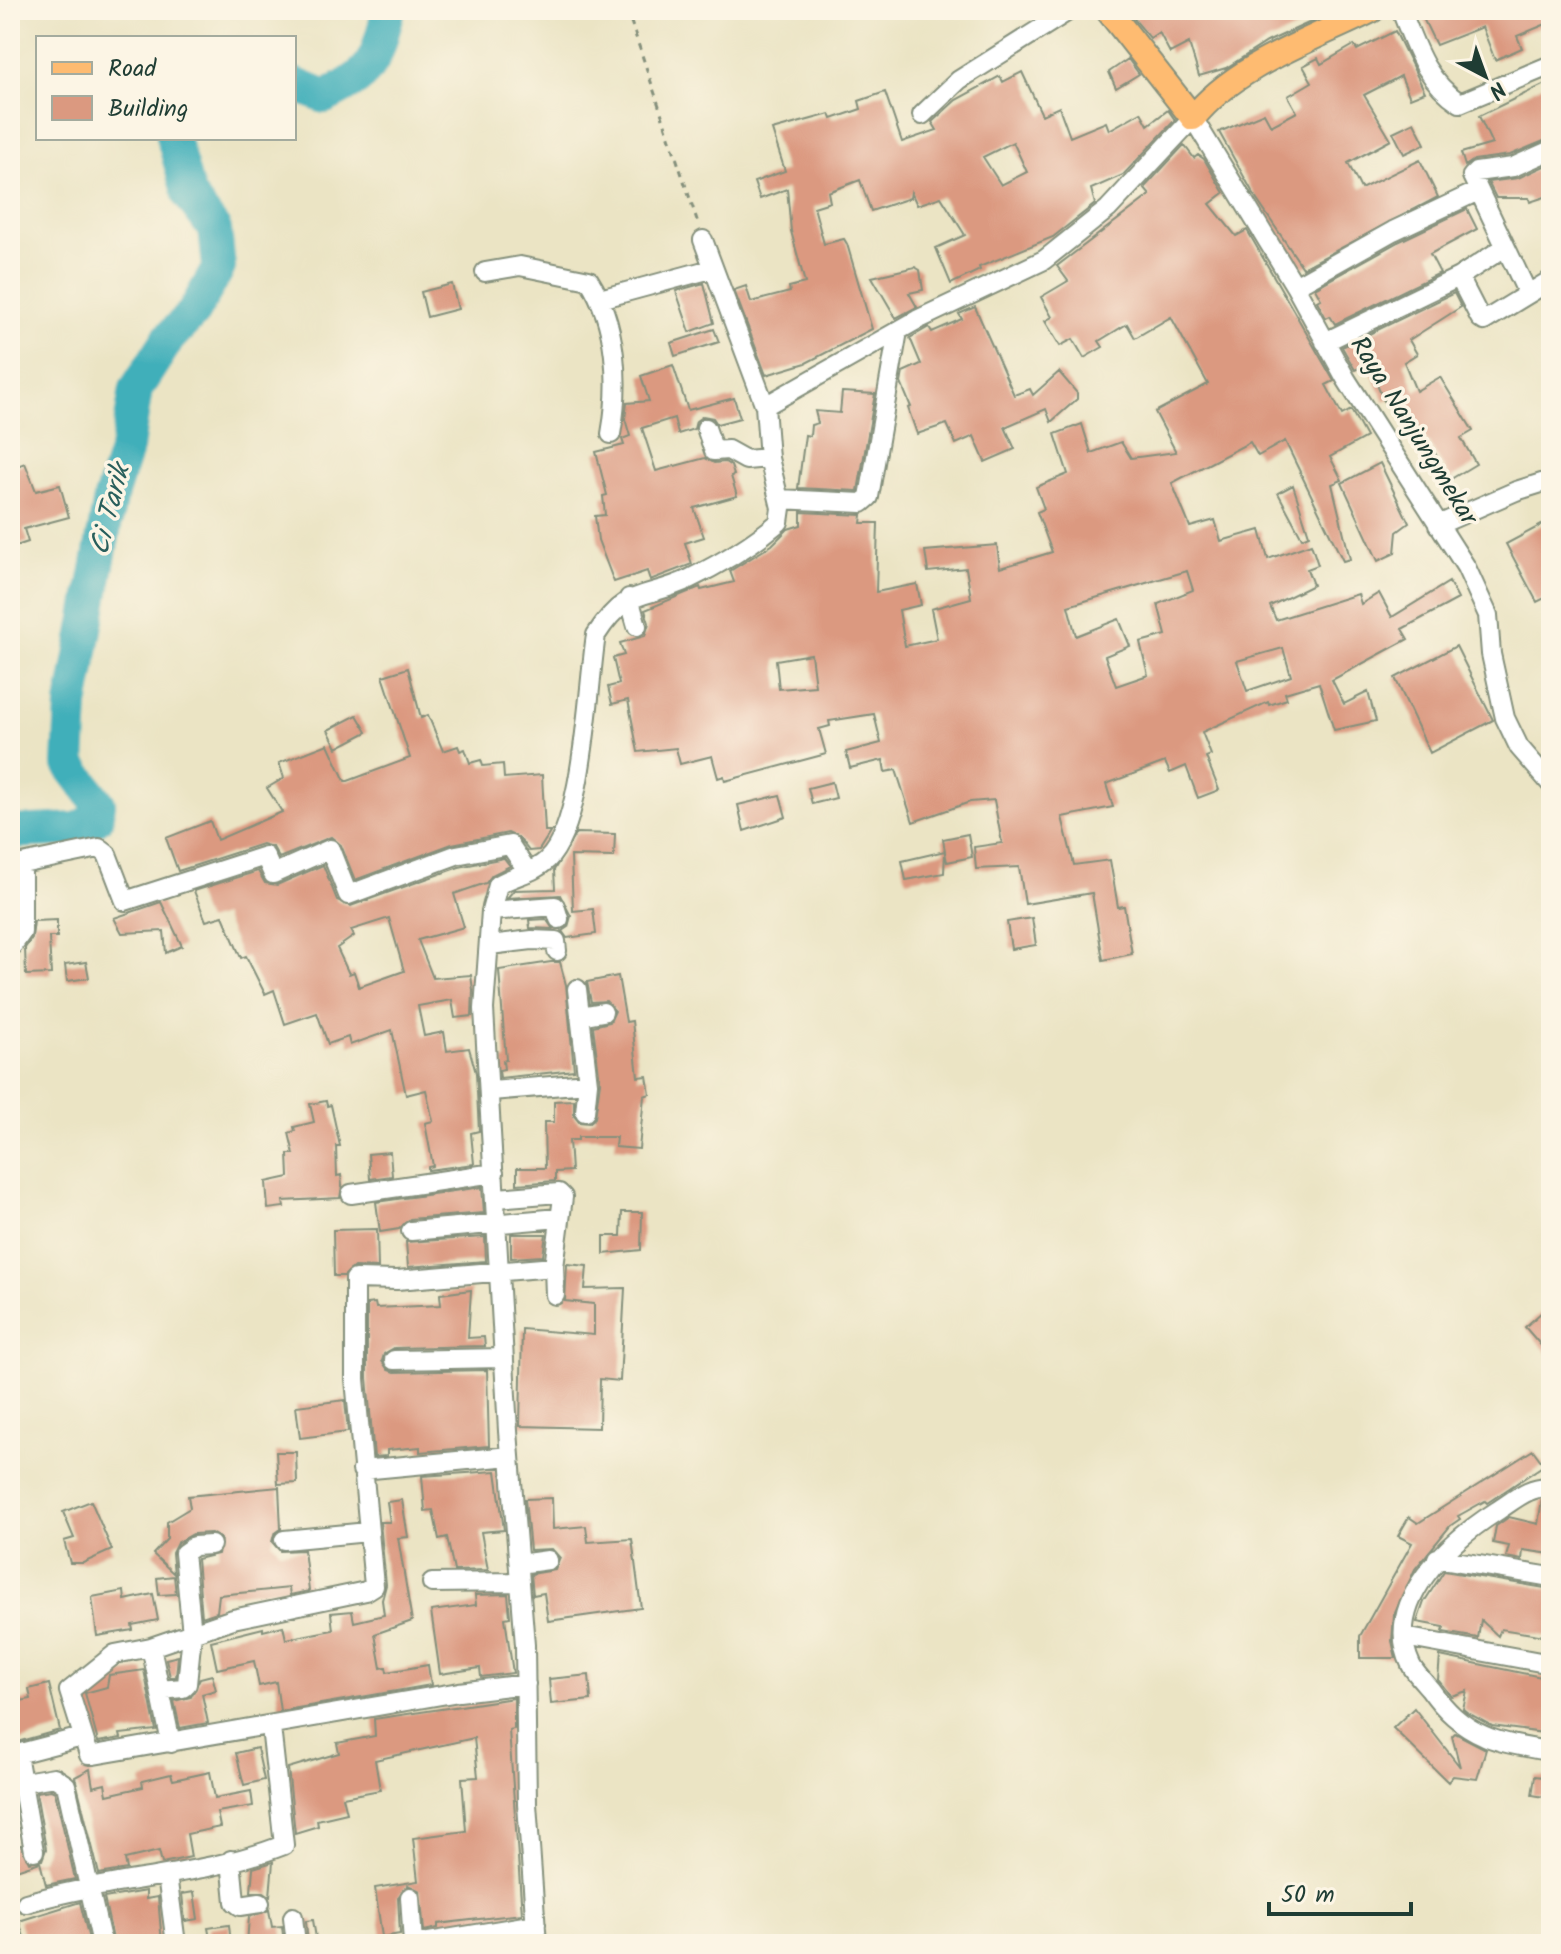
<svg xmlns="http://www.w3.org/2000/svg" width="1561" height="1954" font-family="Kalam,sans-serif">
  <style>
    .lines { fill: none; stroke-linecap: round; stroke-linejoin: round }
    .river { stroke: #3fafba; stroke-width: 34 }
    .building { fill: #db9980; fill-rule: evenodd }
    .minor-casing { stroke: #85907c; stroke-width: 22 }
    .major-casing { stroke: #85907c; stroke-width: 28 }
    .path { stroke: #85907c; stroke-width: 3; stroke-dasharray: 6 6; stroke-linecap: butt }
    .minor { stroke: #fff; stroke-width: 18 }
    .major { stroke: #febb71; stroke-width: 24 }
    .labels { text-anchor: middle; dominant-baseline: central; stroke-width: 7; stroke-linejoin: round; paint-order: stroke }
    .street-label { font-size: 26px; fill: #1f3d34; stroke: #fcf5e5 }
    .water-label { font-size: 28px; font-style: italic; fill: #295f5c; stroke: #fcf5e5 }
  </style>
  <rect width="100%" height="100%" fill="#fcf5e5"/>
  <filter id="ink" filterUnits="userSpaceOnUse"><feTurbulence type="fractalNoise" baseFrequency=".0125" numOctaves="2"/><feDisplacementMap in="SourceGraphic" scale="16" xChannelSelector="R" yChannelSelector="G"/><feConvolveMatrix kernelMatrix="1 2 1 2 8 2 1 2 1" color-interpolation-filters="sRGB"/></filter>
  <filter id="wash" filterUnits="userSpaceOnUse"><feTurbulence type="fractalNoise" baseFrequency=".006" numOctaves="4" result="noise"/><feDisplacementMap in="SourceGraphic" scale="32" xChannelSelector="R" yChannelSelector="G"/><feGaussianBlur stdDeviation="1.8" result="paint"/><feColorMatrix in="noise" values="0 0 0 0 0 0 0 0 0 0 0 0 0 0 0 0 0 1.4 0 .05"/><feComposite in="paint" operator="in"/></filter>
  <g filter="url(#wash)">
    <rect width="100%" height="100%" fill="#ebe4c4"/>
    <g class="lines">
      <path class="river" d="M294,84L325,97C376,72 374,63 389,10
        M10,832L78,829L97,818L99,804L69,764L72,705L110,499L127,446L136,389L168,339L193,313L219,267L215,230L189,195L173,138"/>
    </g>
    <g id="blocks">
      <path class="building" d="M1146,10H1293L1295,13L1337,10L1267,42L1226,68L1199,76L1189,43L1170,53L1159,32L1150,38L1134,19Z
        M1419,10H1551V22L1517,36L1522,48L1495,60L1482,27L1436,45Z
        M1395,31L1425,92L1410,98L1401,76L1364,95L1391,140L1348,163L1361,189L1420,160L1438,197L1303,268L1257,200L1219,132L1264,113L1271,126L1297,112L1288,96L1312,82L1303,66L1318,58L1321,64L1354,45L1357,50Z
        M1128,59L1139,74L1116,88L1109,72Z
        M1022,72L1042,115L1059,107L1070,137L1106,122L1109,130L1141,112L1148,125L1168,110L1175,120L1123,175L1091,189L1095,204L1053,237L979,267L980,270L951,284L936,248L965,235L941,197L917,205L911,192L910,198L871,211L860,180L828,192L830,202L814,207L824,244L844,239L847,244L872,329L806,363L766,375L734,290L746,286L751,302L790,292L789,287L805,283L791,231L787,189L760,199L754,182L785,171L772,130L830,114L832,119L861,109L859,101L885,92L902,142L937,130L932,122L956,100L1000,76L1003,82ZM1013,142L1027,172L1001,185L983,157Z
        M1551,81V138L1510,155L1474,160L1465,166L1461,153L1492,144L1479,116Z
        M1414,122L1425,144L1404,154L1393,132Z
        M1184,145L1194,158L1198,155L1204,159L1224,193L1210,204L1236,236L1247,230L1334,381L1326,385L1342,415L1351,410L1366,437L1330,457L1342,480L1332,484L1350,559L1343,561L1285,441L1258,456L1250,442L1172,483L1190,527L1215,520L1221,541L1260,530L1268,559L1311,544L1318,565L1307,569L1313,585L1270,606L1276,620L1358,594L1361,604L1379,593L1392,617L1449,582L1458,599L1402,629L1408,639L1332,680L1344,704L1368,692L1376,721L1334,730L1319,683L1285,693L1287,699L1269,705L1268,702L1202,732L1211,755L1206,757L1219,790L1198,798L1186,766L1170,773L1165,762L1106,784L1113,807L1062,817L1074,865L1110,860L1118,907L1124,906L1132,954L1103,960L1092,893L1025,904L1019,867L976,869L974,847L1002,843L994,800L970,802L913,822L896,770L885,772L883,760L850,768L846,752L881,743L874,714L829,721L830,726L819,729L826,754L725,781L724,776L718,778L712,756L680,764L676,748L638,752L628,700L612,704L608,687L619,684L613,658L624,655L620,643L645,636L649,623L645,610L700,587L701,590L734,582L730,571L772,545L788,529L801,525V512L862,515L861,523H878L876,592L917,584L921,605L899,610L905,646L937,639L931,609L971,598L966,568L928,572L925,551L997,545L1000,568L1052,552L1037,512L1044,509L1036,487L1068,474L1055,434L1082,424L1091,453L1121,442L1131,458L1176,452L1155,412L1208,384L1171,317L1135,338L1127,324L1099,341L1103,347L1084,358L1073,339L1060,346L1045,321L1052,317L1041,297L1068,281L1057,266L1150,195L1144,188ZM1187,571L1193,590L1158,604L1166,635L1140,642L1148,675L1116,686L1105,656L1130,646L1119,619L1076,636L1068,606ZM1283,648L1291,676L1247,691L1237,661ZM811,654L815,686L779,689L776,660Z
        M1551,163V195L1530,202L1529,198H1496L1488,182L1518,178Z
        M1467,209L1477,229L1430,254L1440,273L1335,324L1330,316L1326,318L1317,301L1321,299L1315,288L1398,242Z
        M915,267L920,270L923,290L909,293L917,307L896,318L872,277Z
        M704,283L714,323L690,332L676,291Z
        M452,284L458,309L427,317L421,292Z
        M1454,293L1461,307L1409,340L1417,354L1404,362L1416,391L1440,377L1473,431L1461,438L1476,464L1451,479L1414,420L1407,423L1392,398L1384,401L1368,364L1355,370L1342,347Z
        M975,307L1014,395L1030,389L1033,395L1059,372L1077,393V399L1051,422L1046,409L1005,427L1015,449L985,462L974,436L956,444L947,424L917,434L908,408L911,407L901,383L903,372L921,364L910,338L929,327L932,332L962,319L959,314Z
        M714,329L719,342L675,356L671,343Z
        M673,365L688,410L734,398L740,418L717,424L713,418L703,416L696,421L694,429L678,434L674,418L642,428L656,471L705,458L714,463L725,462L731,466L734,475L731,476L737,496L694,508L704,537L685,543L692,564L650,580L647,571L614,582L598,540L595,516L605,515L603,496L607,495L596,452L624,445L622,439L630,436L625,419L627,403L649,401L641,376Z
        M842,392L875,394L858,491L798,488L805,435L810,436L811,425L818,423L815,411L840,413Z
        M25,463L36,491L60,485L69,517L24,529L28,542L10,548V469Z
        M1380,463L1409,523L1397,532L1395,553L1378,561L1342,483Z
        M1293,485L1309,535L1302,538L1278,493Z
        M1551,520V595L1537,602L1506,544Z
        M1456,646L1493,720L1430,753L1395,678Z
        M408,668L421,718L428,715L443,751L458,746L460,751L465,749L470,763L481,760L483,766L503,764L504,778L542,775L545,831H551L539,850L529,851L519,838L508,833L452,844L355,880L341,845L331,837L279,858L273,847L262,844L178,871L166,838L210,821L217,840L282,812L267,788L284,778L279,763L328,744L345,781H348L410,758L383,676Z
        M357,715L367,732L337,748L328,730Z
        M832,782L836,798L812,804L808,788Z
        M780,795L786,817L744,831L738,805Z
        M576,833L615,834L614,857L571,856L573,911L593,909L596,934L567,938L562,931L568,927L571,916L560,895L507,898L514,890L555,889L554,870Z
        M968,834L972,857L947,862L945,852L944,873L906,880L902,861L945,851L943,839Z
        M504,858L510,866L492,875L486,883L454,894L464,927L418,940L433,978L471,975L473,990L472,1016L455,1018L452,1000L418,1006L424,1036L444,1032L447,1051L469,1048L476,1073L479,1131L471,1133L474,1164L428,1170V1167L433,1166L425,1123L433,1121L426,1090L406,1095L392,1030L350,1045L348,1037L328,1044L317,1013L285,1024L274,990L265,994L246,956L241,958L223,916L206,921L194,891L258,871L265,883L277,885L323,865L337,900L351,906L459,867ZM389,918L404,971L359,987L354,972L349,974L337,948L354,936L351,930Z
        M161,902L182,946L166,953L164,931L122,933L114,918Z
        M1032,918L1036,945L1011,949L1007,922Z
        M546,919L553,929L530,928L529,920Z
        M57,920V937H49L51,974L26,975L25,948L32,938L34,921Z
        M86,962L89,978L67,981L65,965Z
        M551,962H560L566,985L574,1070L500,1078L499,1070L504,1069L503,1061L506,1060L499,970Z
        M618,976L626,1022L632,1021L638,1077L647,1076L650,1094L644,1096L639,1149L615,1147L616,1137H578V1140H569L571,1171L555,1172V1181L517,1184V1168H545L544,1122H554V1101L574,1100V1116L579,1122L589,1123L595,1118L600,1082L593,1026L610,1022L615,1011L606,1001L591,1002L587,982Z
        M326,1101L327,1106L331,1105L340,1146H336L337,1176L341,1175L342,1186L340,1198L283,1201L284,1207L268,1209L266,1182L289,1177L288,1154H294L289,1133L295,1131L294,1127L314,1122L310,1104Z
        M390,1152L392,1176L370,1179L368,1154Z
        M482,1187L484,1213L410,1219L399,1229L380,1232L376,1202Z
        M622,1212H642L641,1250L604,1254V1236H621Z
        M377,1229L378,1268L354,1267L344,1276H334L333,1230Z
        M511,1234H546L543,1256L511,1258Z
        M485,1237L486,1261L408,1267L406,1242Z
        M567,1264L587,1266L585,1289L625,1288L620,1381L600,1379L599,1428L520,1426L522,1329L594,1335V1304L565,1301Z
        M471,1290L468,1338L484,1337L485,1346L394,1348L384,1354L382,1361L388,1370L394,1372L487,1370L489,1446L420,1452V1447L387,1450V1456L374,1457L367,1378V1304L375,1303L376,1308L441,1305L440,1294Z
        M1551,1304V1357L1525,1327Z
        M345,1400L348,1432L300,1438L296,1406Z
        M1533,1450L1544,1465L1487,1503L1485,1501L1458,1516L1460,1519L1450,1526L1415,1569L1394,1615L1392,1641L1396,1658H1360V1636L1412,1543L1398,1536L1409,1517L1418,1523Z
        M276,1452H296L297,1483L278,1484Z
        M496,1471L504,1530L481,1532L488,1570L454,1571L447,1537L439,1539L433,1510L425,1511L422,1476Z
        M279,1487L281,1529L274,1534L272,1542L280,1551L304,1550L309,1591L290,1595L289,1588L219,1595L217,1612L202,1617L197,1559L218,1554L221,1539L211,1533L193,1534L177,1543L172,1553L174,1574L153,1554L167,1539V1522L190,1508L188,1496Z
        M552,1498L553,1529L586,1526L588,1542L632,1539L641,1608L548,1621L544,1593L533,1595L531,1574L555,1570L560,1558L552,1549L530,1550L525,1499Z
        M402,1500L408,1537L398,1538L412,1621L375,1634L381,1668L386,1667L387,1672L428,1665L431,1685L280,1711L276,1682L259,1686L254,1661L217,1669L211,1641L263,1628V1631L283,1626L286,1639L333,1630L331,1613L352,1611L354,1622L384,1615L382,1600L386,1585L380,1522H390L387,1502Z
        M1542,1500H1551V1554L1523,1550L1522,1560L1506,1557L1509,1546L1493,1543L1496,1526L1509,1517L1538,1524Z
        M91,1501L112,1550L83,1563H70L64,1541L74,1538L63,1512Z
        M1444,1571L1551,1589V1637L1501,1629L1498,1636L1481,1620L1478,1638L1443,1632L1444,1627L1417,1622L1424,1602Z
        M174,1576L176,1594L159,1595L157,1578Z
        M124,1591L125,1600L153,1594L158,1620L132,1625L133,1630L97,1636L92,1597Z
        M508,1594L510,1617L505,1618L513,1673L481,1677L480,1668L440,1674L431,1611L476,1605L475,1595Z
        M178,1656L176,1677H170L166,1659Z
        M1440,1656L1551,1679V1734L1492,1726L1468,1713L1463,1709L1467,1691L1451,1696L1438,1680Z
        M144,1670L156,1730L120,1734L121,1738L98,1742L85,1693L107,1687L109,1675Z
        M212,1675L216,1690L202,1694L208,1723L180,1728L174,1701L191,1697L200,1678Z
        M589,1675L591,1700L551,1704L549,1679Z
        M49,1684L60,1730L10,1744V1703L31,1699L29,1689Z
        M514,1698V1729L509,1730L522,1914L438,1924V1928L424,1931L420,1891L408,1885L398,1897L400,1934L382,1937L375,1888L418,1881L413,1838L466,1831L462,1778L478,1777L474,1738L375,1760L380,1790L343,1797L347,1813L317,1820L318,1826L295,1833L288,1768L339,1753L337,1743L375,1736L374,1719Z
        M1414,1708L1460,1767L1452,1736L1455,1733L1486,1749L1477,1779L1453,1776L1448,1782L1393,1728Z
        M257,1748L264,1780L244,1785L236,1753Z
        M90,1769L93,1787L105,1784L107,1795L143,1787L142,1781L171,1774L173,1780L210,1772L215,1798L251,1791L253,1806L217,1812L220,1827L187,1834L191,1857L162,1863L159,1851L125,1859L127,1869L99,1874L75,1777Z
        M1535,1776L1551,1778V1798L1532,1795Z
        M51,1790L55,1792L75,1879L46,1885L40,1862L10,1872V1848L21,1845L29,1862L42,1860L46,1849L36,1792Z
        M273,1862L270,1896L264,1892H251L253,1868Z
        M146,1891V1899L158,1897L162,1944H114L104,1898Z
        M194,1892L198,1919L185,1921L182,1894Z
        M80,1902L90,1944H54L52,1939L26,1944L19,1921Z
        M269,1910L272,1927L282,1926L284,1944H247L249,1917Z
        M313,1920L317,1944H308L306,1921Z
        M229,1925L231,1944H211L208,1928Z"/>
    </g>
  </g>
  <g filter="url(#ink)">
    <use href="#blocks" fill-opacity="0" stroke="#85907c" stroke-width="2"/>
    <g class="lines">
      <defs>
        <path id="minor" d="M1401,10C1416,47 1425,80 1460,103L1551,65
          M922,115L959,80L1070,10
          M703,240L765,406
          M485,272L520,266L589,280C617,324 620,383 611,434
          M1459,277L1480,318L1484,321L1551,280
          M1295,286L1393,231L1478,191
          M1527,292L1472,176L1476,172L1513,167L1551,150
          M600,299L711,269
          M1325,342L1459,277L1505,247
          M706,428L714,451L728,450L746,460L769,458
          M779,499L862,503L869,497L898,331
          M1438,525L1516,491L1551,480
          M629,598L637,626
          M491,911L555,906L559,919
          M490,945L532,940L556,941L557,951
          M10,949L22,932V864L99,848L107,854L125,901L265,856L273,874L330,849L348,895L456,855L510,845L528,872
          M577,989L588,1083L585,1112
          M580,1016L603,1012
          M491,1091L588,1083
          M351,1194L494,1173
          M497,1198L559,1193L563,1197L554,1267L555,1295
          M411,1231L559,1218
          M394,1360L504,1358
          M362,1470L510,1456
          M1551,1488C1531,1484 1513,1501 1497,1511C1450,1541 1381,1602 1411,1665C1415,1673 1424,1682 1430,1689C1445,1710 1461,1726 1485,1736C1505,1745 1530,1747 1551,1752
          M284,1540L368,1532
          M1437,1558L1551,1577
          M519,1564L548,1560
          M432,1583L520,1582
          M1404,1637L1551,1664
          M151,1647L171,1743
          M526,1684L459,1692L94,1755H89L69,1691L115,1654L151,1647L233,1619L366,1591L374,1586L355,1379V1279L397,1280L554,1267
          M160,1690L183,1688L187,1684L192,1634L184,1553L194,1546L211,1545
          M24,1782L54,1777L66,1785L102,1944
          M34,1851L17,1754L82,1737
          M231,1860L235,1902L240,1906L260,1903
          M167,1875L176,1944
          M410,1897L413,1944
          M26,1903C111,1878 201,1877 284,1845L271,1727
          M293,1917L296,1944
          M417,1944L536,1924
          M537,1944L527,1804L525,1645L508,1431L484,1009L491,911L498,885C514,875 534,873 547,860C584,826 588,685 596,635C627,586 645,600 689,579C722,563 751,546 779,522L781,508L769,458L765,406L917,320L1044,260L1108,209L1193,118L1295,286L1346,379L1466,567L1488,615L1491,654L1505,718L1519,747L1551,784"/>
        <path id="major" d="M1108,10L1193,118C1235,65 1312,40 1372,10"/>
      </defs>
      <use href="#minor" class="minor-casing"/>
      <use href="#major" class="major-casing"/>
      <path class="path" d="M627,10L698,223"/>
      <use href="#minor" class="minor"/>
      <use href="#major" class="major"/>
    </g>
  </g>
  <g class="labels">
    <g class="street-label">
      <text transform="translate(1413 431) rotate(58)">Raya Nanjungmekar</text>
    </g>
    <g class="water-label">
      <text transform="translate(111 510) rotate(-76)">Ci Tarik</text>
    </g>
  </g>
  <rect width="1561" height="1954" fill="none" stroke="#fcf5e5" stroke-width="40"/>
  <rect x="36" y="36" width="260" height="104" fill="#fcf5e5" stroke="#a4ab9e" stroke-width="2"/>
  <rect x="52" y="62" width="40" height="12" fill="#febb71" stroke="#a4ab9e" stroke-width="2"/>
  <text x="108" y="76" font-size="24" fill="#1f3d34">Road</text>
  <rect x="52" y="96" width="40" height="24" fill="#db9980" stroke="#a4ab9e" stroke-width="2"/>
  <text x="108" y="116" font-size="24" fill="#1f3d34">Building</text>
  <g transform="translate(1485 76) rotate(139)" stroke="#fcf5e5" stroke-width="6" paint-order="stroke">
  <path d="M0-6L14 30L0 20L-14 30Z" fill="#1f3d34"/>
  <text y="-12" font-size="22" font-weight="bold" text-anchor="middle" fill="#1f3d34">N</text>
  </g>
  <path d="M1269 1902v12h142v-12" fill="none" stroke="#1f3d34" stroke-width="4"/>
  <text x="1281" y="1902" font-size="24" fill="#1f3d34" stroke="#fcf5e5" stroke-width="6" paint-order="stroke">50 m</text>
</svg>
